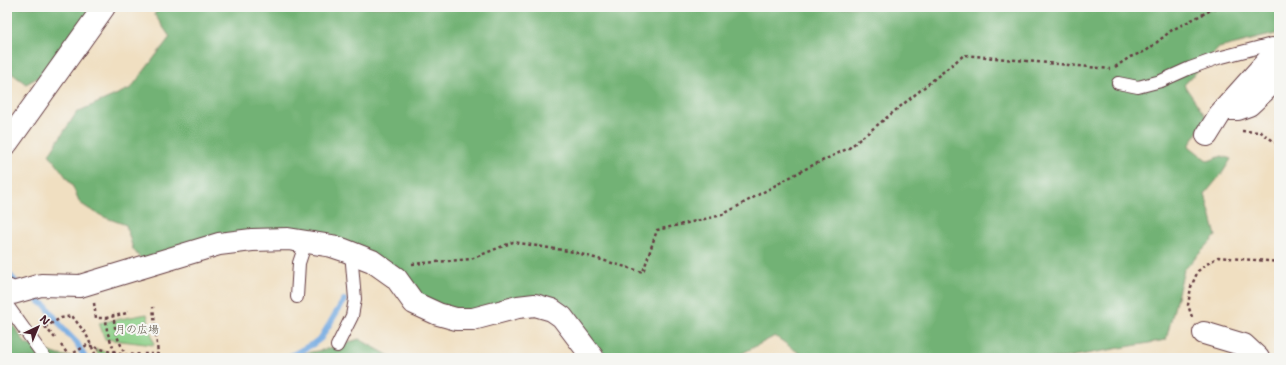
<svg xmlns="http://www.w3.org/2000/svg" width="1286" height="365" font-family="'Shantell Sans','Klee One',sans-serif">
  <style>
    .green { fill: #8dd088; stroke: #6c785a }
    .forest { fill: #72b274; stroke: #5e6850 }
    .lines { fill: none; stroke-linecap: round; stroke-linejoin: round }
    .stream { stroke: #72a9e1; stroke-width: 6 }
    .lane-casing { stroke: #633c42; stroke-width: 14 }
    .street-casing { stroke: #633c42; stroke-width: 24 }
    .path { stroke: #633c42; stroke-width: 2.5; stroke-dasharray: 3 3; stroke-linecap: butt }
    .lane { stroke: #fff; stroke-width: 12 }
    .street { stroke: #fff; stroke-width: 22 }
    .labels { text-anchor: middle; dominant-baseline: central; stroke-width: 4; stroke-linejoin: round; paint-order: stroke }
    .park-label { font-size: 11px; fill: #5e5447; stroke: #f6f6f2 }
  </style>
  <rect width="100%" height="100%" fill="#f6f6f2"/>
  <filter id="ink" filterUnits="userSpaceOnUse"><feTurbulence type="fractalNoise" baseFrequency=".025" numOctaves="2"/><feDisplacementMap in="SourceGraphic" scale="8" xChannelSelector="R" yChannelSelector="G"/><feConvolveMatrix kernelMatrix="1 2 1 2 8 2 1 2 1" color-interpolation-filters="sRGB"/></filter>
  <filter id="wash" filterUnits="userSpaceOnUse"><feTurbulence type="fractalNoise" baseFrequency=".012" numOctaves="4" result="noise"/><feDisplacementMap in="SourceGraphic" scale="16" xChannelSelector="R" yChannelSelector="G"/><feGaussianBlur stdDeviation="0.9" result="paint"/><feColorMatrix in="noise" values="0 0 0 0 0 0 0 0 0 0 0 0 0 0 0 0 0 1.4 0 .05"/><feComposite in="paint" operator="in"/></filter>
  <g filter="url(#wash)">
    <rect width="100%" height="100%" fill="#f0dfc1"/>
    <path class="green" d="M147,314L154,345L105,339L99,323Z
      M95,349L115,355L133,357L150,355L151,358H100Z"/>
    <path class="forest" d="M7,7H110L74,58L26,84L7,70Z
      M161,7H1279V33L1219,48L1184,85L1206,117L1189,146L1208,161L1222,156L1231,159L1223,172L1205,194L1216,236L1184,270L1166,340L1063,358H806L775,336L739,355L721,358H601L553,302L479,311H453L431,304L315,236L145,265L133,249L126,225L104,217L89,209L80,203L72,185L49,154L77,112L131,88L170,37L154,14Z
      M7,316L26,344L59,355L77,358H7Z
      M359,339L393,358H278L323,350Z"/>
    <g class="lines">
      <path class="stream" d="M7,272L19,286
        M29,294L46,306L65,331L77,343L85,358
        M287,358L313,344L321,338L344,300"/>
    </g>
  </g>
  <g filter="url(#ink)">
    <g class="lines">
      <defs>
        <path id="lane" d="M1118,83L1138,87L1161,81L1190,68L1218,58L1272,44L1279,47
          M297,297L299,263L306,242
          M7,305L45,358
          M337,346L352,316L355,299L351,252"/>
        <path id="street" d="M1224,109H1238L1249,105L1279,77
          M1207,135L1220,114L1279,48
          M7,143L104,7
          M7,290L13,293L41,285L80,286L219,244L252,240L288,239L332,246L344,250L372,261L396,278L414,303L438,314L456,319H473L518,307L535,305L552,310L562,317L593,358
          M1204,333L1244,345L1258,358"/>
      </defs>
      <use href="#lane" class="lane-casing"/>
      <use href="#street" class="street-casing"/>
      <path class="path" d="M1115,67L1130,57L1146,51L1172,30L1217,7
        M1242,131L1261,132L1279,145
        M412,264L471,259L513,242L574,252L643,272L657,230L722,215L803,170L849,148L964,55L1110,69
        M94,303L96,318H106
        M113,314L116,334L125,354
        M1192,317L1188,305L1191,287L1198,271L1207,264L1218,257L1279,262
        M45,327L61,318L72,316L86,334L97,358
        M45,327L55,338
        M61,345L69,356V358
        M115,353L107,331L106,318L127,313L128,311
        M69,356L87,345L111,352L125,355L142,354
        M143,358L142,354H158L153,307"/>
      <use href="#lane" class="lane"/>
      <use href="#street" class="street"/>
    </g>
  </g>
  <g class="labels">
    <g class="park-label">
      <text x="137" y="329">月の広場</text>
    </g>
  </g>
  <rect width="1286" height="365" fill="none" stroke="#f6f6f2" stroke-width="24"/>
  <g transform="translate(38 327) rotate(44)" stroke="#f6f6f2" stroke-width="3" paint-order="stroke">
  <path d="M0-3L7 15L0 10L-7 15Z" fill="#4a1f2b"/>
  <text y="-6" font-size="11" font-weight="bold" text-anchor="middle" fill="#4a1f2b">N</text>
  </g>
</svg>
